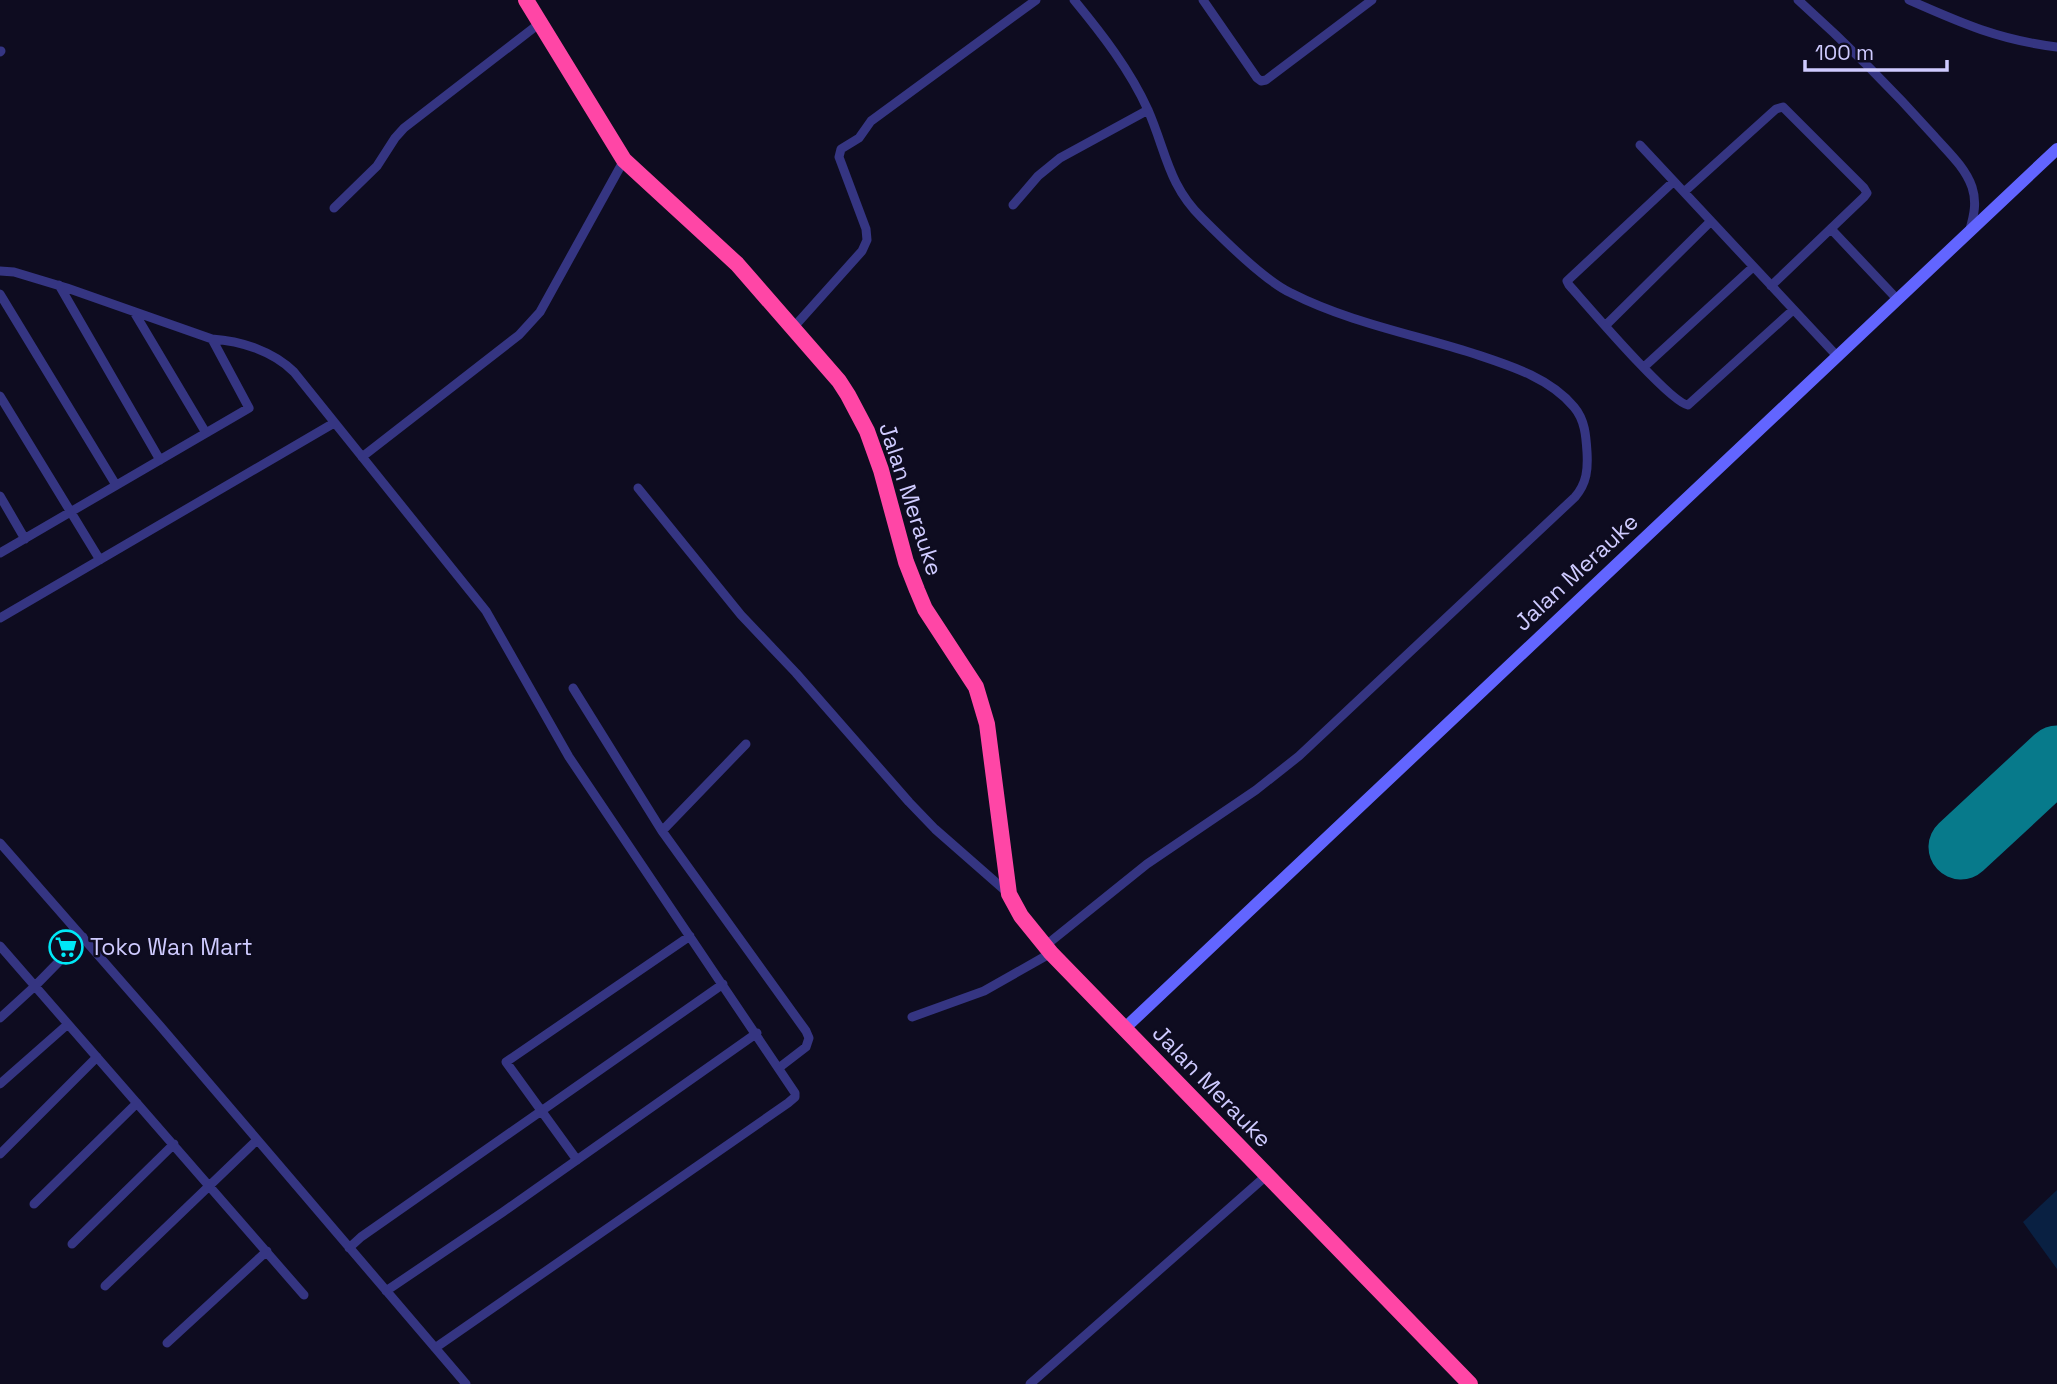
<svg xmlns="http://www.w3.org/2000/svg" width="2057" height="1384" font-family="'Space Grotesk',sans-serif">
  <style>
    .water { fill: #092042 }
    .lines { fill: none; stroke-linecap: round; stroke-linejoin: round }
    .runway { stroke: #077a8b; stroke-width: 65 }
    .street { stroke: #353582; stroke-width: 9 }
    .secondary { stroke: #6265ff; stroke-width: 12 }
    .highway { stroke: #ff46a6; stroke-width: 16 }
    .labels { text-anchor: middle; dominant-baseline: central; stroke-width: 5; stroke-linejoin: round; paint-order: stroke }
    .street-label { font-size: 23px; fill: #cfcbff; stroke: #0e0c20 }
    .poi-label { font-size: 23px; fill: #cfcbff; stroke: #0e0c20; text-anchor: start }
  </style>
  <rect width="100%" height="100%" fill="#0e0c20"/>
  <path class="water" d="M2057,1190V1269L2023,1222Z"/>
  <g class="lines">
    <path class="runway" d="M1961,847L2057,758"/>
    <path class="street" d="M1203,0L1257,78L1261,81L1266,80L1372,0
      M1798,0C1846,43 1891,88 1934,136C1948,152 1965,167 1972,187C1977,202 1974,215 1970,229
      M1909,0C1961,23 1999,40 2057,47
      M0,52L1,51
      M1640,145L1837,356
      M1673,182L1567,281L1569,285C1586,304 1670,403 1688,405L1793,310
      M1684,192L1776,109L1783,107L1864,188L1867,193L1864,197L1771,286
      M1013,205L1038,176L1060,158L1148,110
      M334,208L377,166L395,138L404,128L540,23
      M1831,229L1897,299
      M0,271L14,272L67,288L212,339C241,341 273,351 294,372L486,611L569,757L795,1093V1097L788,1103L435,1348
      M59,285L160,460
      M0,294L116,485
      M134,312L206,433
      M1606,325L1711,221
      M793,328L862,251L867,240L866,229L839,157L841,149L859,138L871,121L1036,0
      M1644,367L1753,267
      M0,396L100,560
      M362,457L519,335L540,312L624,160
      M638,488L741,615L796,673L909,802L935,829L1008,893
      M0,496L25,539
      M0,553L249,408L212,339
      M0,618L334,423
      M573,688L662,831L806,1031L809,1038L806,1047L780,1067
      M662,831L746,744
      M0,843L161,1027L466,1384
      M0,946L304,1295
      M1045,946L1147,864L1256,790L1299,756L1575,497C1587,483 1588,469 1587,452C1586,436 1585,420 1574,407C1549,377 1508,365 1472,353C1412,334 1348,322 1291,293C1265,281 1223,239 1202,218C1168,185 1166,151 1148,110C1130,70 1102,34 1074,0
      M912,1017L984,991L1051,953
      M0,1018L35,986L83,937
      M0,1084L68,1024
      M0,1154L97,1057
      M577,1160L506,1062L690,936
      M34,1204L137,1103
      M72,1244L174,1144
      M349,1248L361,1237L723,984
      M105,1286L257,1140
      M386,1291L503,1212L757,1033
      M167,1343L267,1251
      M1030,1384L1266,1176"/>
    <path class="secondary" d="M1125,1028L2057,149"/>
    <path class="highway" d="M526,0L624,160L737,264L839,381L848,395L867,431L881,470L906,562L917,590L925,609L976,687L987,724L1009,894L1021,916L1051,953L1470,1384"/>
  </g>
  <defs>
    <symbol id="supermarket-ring" viewBox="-11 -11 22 22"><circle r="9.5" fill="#0e0c20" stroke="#00e8f6" stroke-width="1.5"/><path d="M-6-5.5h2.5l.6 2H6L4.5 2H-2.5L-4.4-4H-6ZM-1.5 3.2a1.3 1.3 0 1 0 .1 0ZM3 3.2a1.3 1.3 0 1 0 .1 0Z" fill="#00e8f6"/></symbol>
  </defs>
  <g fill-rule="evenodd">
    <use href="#supermarket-ring" x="47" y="928" width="38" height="38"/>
  </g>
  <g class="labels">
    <g class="street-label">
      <text transform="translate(911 499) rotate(72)">Jalan Merauke</text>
      <text transform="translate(1576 572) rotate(-43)">Jalan Merauke</text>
      <text transform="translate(1212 1086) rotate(46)">Jalan Merauke</text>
    </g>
    <g class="poi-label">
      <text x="90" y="947">Toko Wan Mart</text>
    </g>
  </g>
  <path d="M1805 60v10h142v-10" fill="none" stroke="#cfcbff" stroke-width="3.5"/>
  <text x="1815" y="60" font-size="21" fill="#cfcbff" stroke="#0e0c20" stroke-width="5" paint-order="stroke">100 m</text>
</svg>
